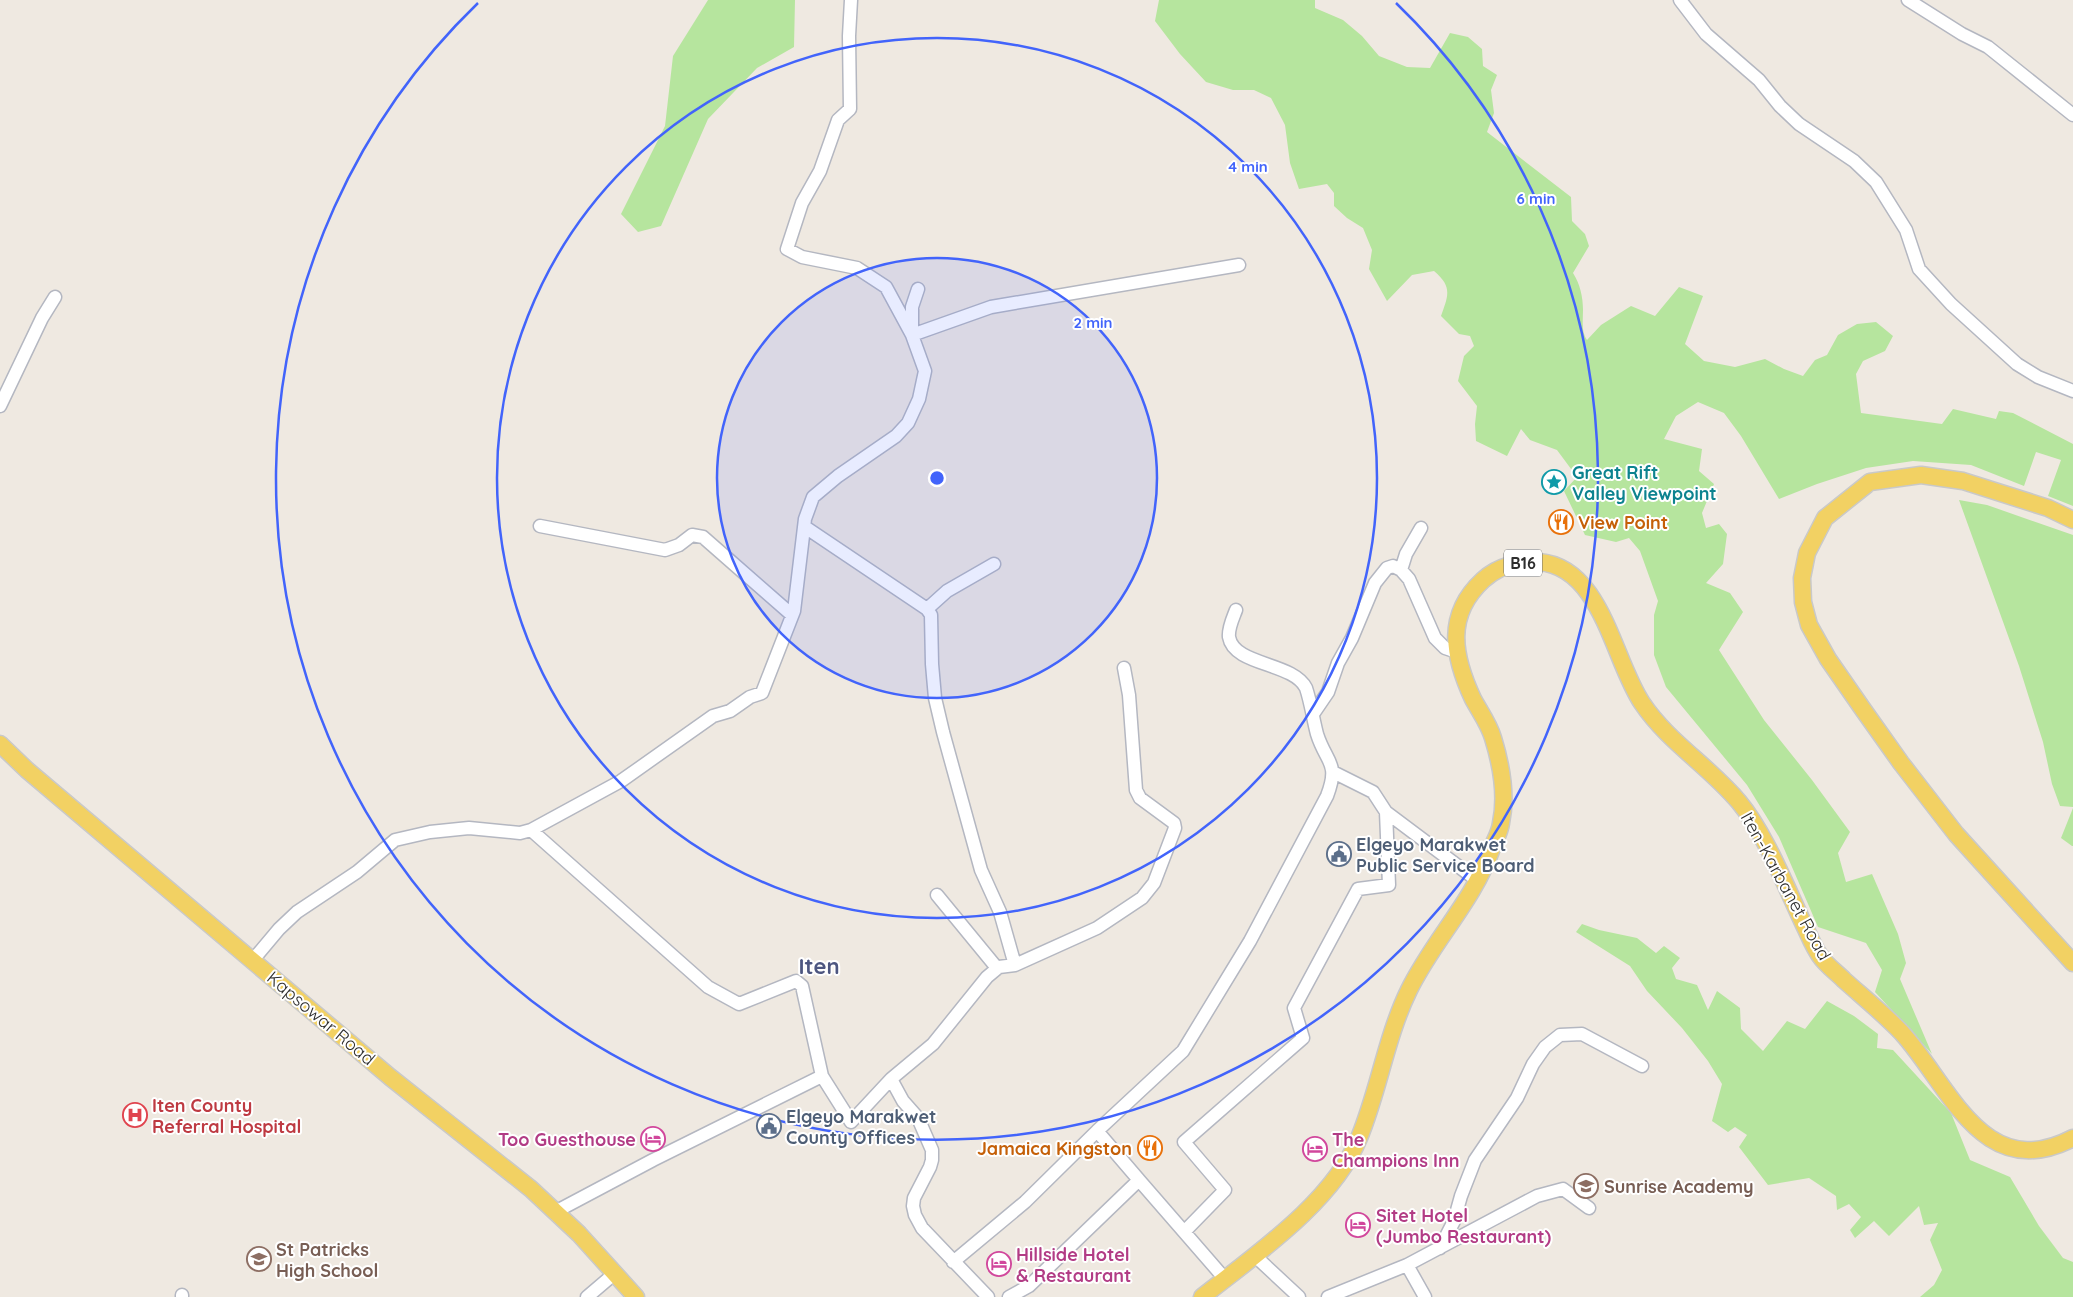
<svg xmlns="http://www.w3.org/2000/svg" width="2073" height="1297" font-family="Quicksand,sans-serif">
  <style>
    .green { fill: #b6e59e }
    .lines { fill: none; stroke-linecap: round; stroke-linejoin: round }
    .minor-casing { stroke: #b4b7c1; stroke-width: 15 }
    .major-casing { stroke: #c9c9c9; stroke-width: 19 }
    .minor { stroke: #fff; stroke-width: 12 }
    .major { stroke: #f2d163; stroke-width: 16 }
    .ring { fill: none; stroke: #4264fb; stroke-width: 2.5 }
    .labels { text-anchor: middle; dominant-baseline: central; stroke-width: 4; stroke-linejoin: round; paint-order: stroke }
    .shield { fill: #fff; stroke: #6d6d6d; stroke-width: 1 }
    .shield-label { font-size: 16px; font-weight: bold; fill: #2e2e2e }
    .culture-label { font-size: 18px; font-weight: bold; fill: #0d838f; stroke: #fff; text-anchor: start }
    .food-label { font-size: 18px; font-weight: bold; fill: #c56008; stroke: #fff; text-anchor: start }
    .service-label { font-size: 18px; font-weight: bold; fill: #4e5e75; stroke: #fff; text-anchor: start }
    .street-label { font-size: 18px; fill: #2e2e2e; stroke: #fff }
    .health-label { font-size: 18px; font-weight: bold; fill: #be3a42; stroke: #fff; text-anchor: start }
    .hotel-label { font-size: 18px; font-weight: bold; fill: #b23c85; stroke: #fff; text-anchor: start }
    .education-label { font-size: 18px; font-weight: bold; fill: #785e54; stroke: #fff; text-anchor: start }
    .district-label { font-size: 22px; font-weight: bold; fill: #4d5680; stroke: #fff }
    .centre { fill: #4264fb; stroke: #fff; stroke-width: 2.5 }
    .ring-label { font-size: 15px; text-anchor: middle; font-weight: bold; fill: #4264fb; stroke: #fff; stroke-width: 4; stroke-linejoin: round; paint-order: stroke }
  </style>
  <rect width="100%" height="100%" fill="#efe9e1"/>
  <path class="green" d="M708,0H795L794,47L757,68L708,119L661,226L638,232L621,214L665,126L673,56Z
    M1159,0H1315V8L1343,20L1362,36L1379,56L1407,67L1430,68L1450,33L1468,37L1482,49L1483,66L1497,75L1491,90L1494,113L1487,132L1571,197L1572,221L1585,234L1589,246L1573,273C1580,284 1583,297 1583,310C1583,321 1581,331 1587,340L1601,325L1631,306L1655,316L1679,287L1703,296L1685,344L1704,361L1735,367L1765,359L1784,369L1803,376L1815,360L1827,355L1838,335L1857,324L1876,322L1893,336L1885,351L1863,361L1856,374L1861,413L1942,424L1953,409L1996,419L1999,411L2013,413L2073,444V506L2048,496L2061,460L2036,452L2024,486L1971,465L1913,461L1866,468L1817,484L1779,499L1741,436L1724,413L1698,402L1676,416L1664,439L1702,449L1699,471L1714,484L1702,513L1706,528L1719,524L1727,534L1723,564L1706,583L1730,593L1743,612L1719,650L1764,720L1812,780L1850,832L1838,853L1846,882L1872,874L1898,934L1906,963L1900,979L1932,1054L1875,992L1882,970L1866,943L1818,927L1779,837L1747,785L1666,687L1654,655V615L1658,601L1640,551L1629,538L1616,542L1585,535L1564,491L1577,477L1557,450L1530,440L1521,429L1507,456L1476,441L1475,424L1477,406L1458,381L1464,356L1474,346L1470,336L1459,334L1441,316C1448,296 1453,287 1434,271L1412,275L1387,301L1369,269L1372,250L1363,228L1347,218L1334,206V193L1327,184L1299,189L1290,163L1285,125L1271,98L1254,90H1233L1206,82L1180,54L1155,21Z
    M1959,500L1987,505L2073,535V807L2060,806L2052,784L2043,742L2019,666Z
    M2073,808V846H2072L2061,838Z
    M1582,924L1599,930L1637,938L1656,953L1664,946L1680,958L1672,968L1676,979L1697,985L1708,1010L1717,991L1740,1008L1741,1029L1763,1051L1787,1021L1805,1029L1827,1001L1854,1016L1878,1034L1877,1048L1893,1050L1951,1113L1970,1160L2010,1177L2039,1226L2063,1258L2073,1262V1297H1920L1934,1285L1942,1270L1930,1240L1938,1223L1924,1225L1919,1206L1889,1236L1874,1221L1855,1238L1850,1230L1861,1217L1849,1204L1837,1210L1836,1196L1809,1178L1768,1185L1739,1147L1747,1135L1735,1127L1728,1132L1712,1121L1722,1084L1708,1061L1682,1028L1647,991L1630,966L1576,932Z"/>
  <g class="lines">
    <defs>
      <path id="minor" d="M851,0L849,36L850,109L838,120L820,171L802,203L787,249L802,257L857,268L886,287L912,335L991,307L1239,265
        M1680,0L1706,34L1759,80L1780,106L1799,124L1854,161L1876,182L1906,230L1919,269L1951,304L2017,364L2038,377L2073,391
        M1908,0L1962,34L1988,47L2073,115
        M0,406L42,318L55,297
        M540,526L665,550L679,545L692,535L703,537L792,615
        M805,527L927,609
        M994,564L947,591L927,609L931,615L932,664L935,698L943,732L981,870L1000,912L1015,965
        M1401,570L1406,554L1421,528
        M1313,714L1328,692L1338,663L1352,638L1375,583L1387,568L1393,566L1401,570L1409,579L1435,638L1445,648L1457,652
        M1333,772L1373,792L1386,812L1478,881
        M531,830L708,987L739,1004L796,981L802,986L822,1076L653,1160L555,1212
        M937,895L997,968
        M253,960L279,929L297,912L357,872L395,840L430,832L469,828L520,833L531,830L621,781L713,716L730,711L750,697L762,693L794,611L805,519L813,497L838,476L896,436L908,423L919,399L925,371L912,335V307L918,289
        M822,1076L851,1122L891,1079
        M1097,1131L1139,1180
        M1184,1232L1225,1190L1184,1142L1303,1038L1294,1008L1358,889L1389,885L1386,812
        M1440,1248L1454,1221L1461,1196L1475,1160L1517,1098L1533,1064L1545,1047L1560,1035L1582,1034L1642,1066
        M1254,1255L1299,1297
        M953,1262L1025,1202L1097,1131L1183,1051L1250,941L1327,796C1340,762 1326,763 1317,734C1313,719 1311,703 1306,688C1293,662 1234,666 1229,637C1228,628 1233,618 1236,610
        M1407,1265L1537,1196L1563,1189L1589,1208
        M182,1297V1295
        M587,1297L614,1274
        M988,1297L922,1228L915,1215L913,1206L914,1198L930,1167L932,1160V1150L918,1118L903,1101L891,1079L933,1044L987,977L999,967L1015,965L1097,928L1142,898L1154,883L1175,828L1174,823L1140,798L1136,790L1129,695L1124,668
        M1009,1297L1029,1286L1139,1180L1225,1279
        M1328,1297L1407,1265L1425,1297"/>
      <path id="major" d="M2073,520L2048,508L1963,481L1921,475L1870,482L1825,518L1807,553L1802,578L1803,602L1809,625L1828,659L1862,708L1901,763L1956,834L2073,963
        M0,744L27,770L390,1077L531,1189L579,1234L636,1297
        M1202,1297C1255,1255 1333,1202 1359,1138C1379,1090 1386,1037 1409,990C1434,939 1473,902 1492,848C1495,840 1500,832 1501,823C1507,795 1501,764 1493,738C1489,724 1480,712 1473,699C1453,656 1445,615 1483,580C1498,566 1519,561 1539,562C1602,567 1613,660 1642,703C1668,742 1709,766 1739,802C1765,833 1786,887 1804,925C1809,935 1813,946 1820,956C1826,965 1836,972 1844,980C1863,997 1884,1014 1902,1033C1950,1086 1983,1185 2073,1138"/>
    </defs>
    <use href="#minor" class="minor-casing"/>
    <use href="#major" class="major-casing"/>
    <use href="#minor" class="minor"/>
    <use href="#major" class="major"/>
  </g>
  <circle cx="937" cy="478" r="220" fill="#4264fb" fill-opacity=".12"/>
  <g class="ring">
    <circle cx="937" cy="478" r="220"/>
    <circle cx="937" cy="478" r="440"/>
    <path d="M1396 3A661 661 0 1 1 478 3"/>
  </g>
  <defs>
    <symbol id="sight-ring" viewBox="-11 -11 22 22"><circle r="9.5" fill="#fff" stroke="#0f9aa8" stroke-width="1.5"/><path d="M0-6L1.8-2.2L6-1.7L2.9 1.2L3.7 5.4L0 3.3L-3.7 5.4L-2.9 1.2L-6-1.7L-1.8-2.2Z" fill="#0f9aa8"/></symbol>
    <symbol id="restaurant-ring" viewBox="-11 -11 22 22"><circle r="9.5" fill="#fff" stroke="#e8710a" stroke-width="1.5"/><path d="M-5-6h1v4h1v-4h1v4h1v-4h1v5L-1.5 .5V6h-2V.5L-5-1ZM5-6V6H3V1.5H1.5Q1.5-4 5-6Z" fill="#e8710a"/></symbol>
    <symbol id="civic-ring" viewBox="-11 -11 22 22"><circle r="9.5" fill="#fff" stroke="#5c6f8a" stroke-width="1.5"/><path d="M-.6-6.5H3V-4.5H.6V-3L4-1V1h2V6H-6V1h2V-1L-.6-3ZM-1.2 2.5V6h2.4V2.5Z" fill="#5c6f8a"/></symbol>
    <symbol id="hospital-ring" viewBox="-11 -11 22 22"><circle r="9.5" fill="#fff" stroke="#e0444e" stroke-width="1.5"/><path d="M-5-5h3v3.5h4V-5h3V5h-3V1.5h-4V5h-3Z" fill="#e0444e"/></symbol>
    <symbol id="hotel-ring" viewBox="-11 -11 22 22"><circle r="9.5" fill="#fff" stroke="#d1479c" stroke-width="1.5"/><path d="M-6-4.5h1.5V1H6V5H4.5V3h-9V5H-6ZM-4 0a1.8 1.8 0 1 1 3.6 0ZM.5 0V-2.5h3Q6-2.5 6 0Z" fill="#d1479c"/></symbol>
    <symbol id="school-ring" viewBox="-11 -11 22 22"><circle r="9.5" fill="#fff" stroke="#8d6e63" stroke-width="1.5"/><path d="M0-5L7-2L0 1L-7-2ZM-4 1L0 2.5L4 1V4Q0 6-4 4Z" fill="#8d6e63"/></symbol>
  </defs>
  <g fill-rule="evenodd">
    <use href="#sight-ring" x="1540" y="468" width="28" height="28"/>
    <use href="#restaurant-ring" x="1547" y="508" width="28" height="28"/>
    <use href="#civic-ring" x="1325" y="840" width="28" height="28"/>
    <use href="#hospital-ring" x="121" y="1101" width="28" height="28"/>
    <use href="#civic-ring" x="755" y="1112" width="28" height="28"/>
    <use href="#hotel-ring" x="639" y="1125" width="28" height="28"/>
    <use href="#restaurant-ring" x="1136" y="1134" width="28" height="28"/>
    <use href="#hotel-ring" x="1301" y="1135" width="28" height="28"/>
    <use href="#school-ring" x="1572" y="1172" width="28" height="28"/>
    <use href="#hotel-ring" x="1344" y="1211" width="28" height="28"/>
    <use href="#school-ring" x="245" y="1245" width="28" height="28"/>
    <use href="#hotel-ring" x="985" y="1250" width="28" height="28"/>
  </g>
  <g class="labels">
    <rect class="shield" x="1504" y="549.5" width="38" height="27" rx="4"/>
    <g class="shield-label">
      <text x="1523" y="563">B16</text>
    </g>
    <g class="culture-label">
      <text x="1572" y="472">Great Rift<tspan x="1572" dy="21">Valley Viewpoint</tspan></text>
    </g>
    <g class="food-label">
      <text x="1578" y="522">View Point</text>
      <text x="1132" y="1148" text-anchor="end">Jamaica Kingston</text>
    </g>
    <g class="service-label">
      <text x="1356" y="844">Elgeyo Marakwet<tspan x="1356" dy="21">Public Service Board</tspan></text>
      <text x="786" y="1116">Elgeyo Marakwet<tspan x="786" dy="21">County Offices</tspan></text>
    </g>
    <g class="street-label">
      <text transform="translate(1786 886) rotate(61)">Iten-Karbanet Road</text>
      <text transform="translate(321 1018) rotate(40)">Kapsowar Road</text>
    </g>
    <g class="health-label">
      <text x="152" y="1105">Iten County<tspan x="152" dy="21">Referral Hospital</tspan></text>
    </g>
    <g class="hotel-label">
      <text x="636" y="1139" text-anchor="end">Too Guesthouse</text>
      <text x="1332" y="1139">The<tspan x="1332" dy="21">Champions Inn</tspan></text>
      <text x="1376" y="1215">Sitet Hotel<tspan x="1376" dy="21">(Jumbo Restaurant)</tspan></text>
      <text x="1016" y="1254">Hillside Hotel<tspan x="1016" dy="21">&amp; Restaurant</tspan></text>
    </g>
    <g class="education-label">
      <text x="1604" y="1186">Sunrise Academy</text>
      <text x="276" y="1249">St Patricks<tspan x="276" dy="21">High School</tspan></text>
    </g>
    <g class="district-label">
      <text x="819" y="966">Iten</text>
    </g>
  </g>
  <circle cx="937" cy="478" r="8" class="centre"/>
  <g class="ring-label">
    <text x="1248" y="172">4 min</text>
    <text x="1536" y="204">6 min</text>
    <text x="1093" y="328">2 min</text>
  </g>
</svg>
